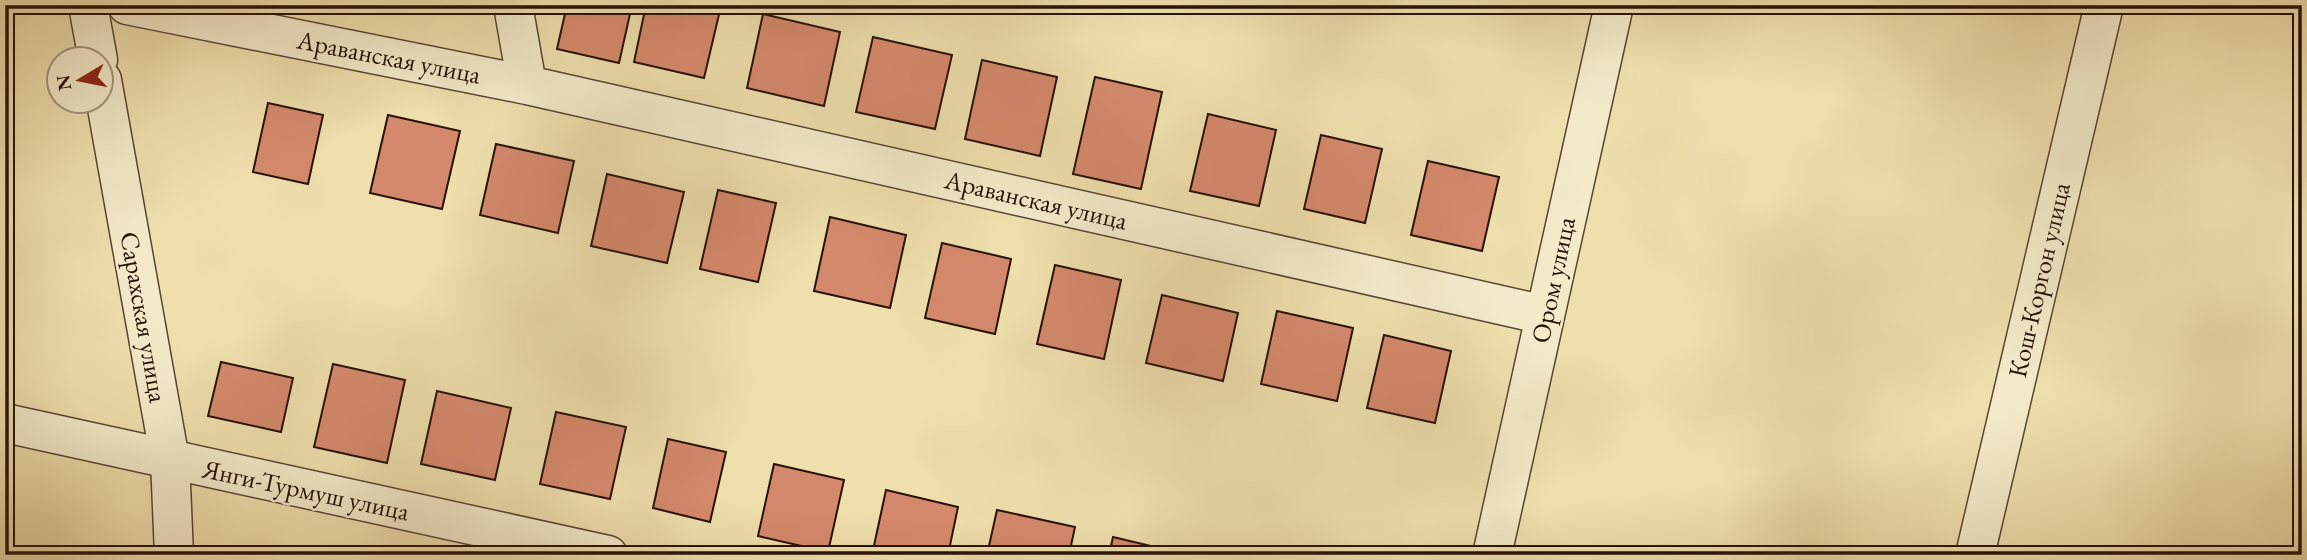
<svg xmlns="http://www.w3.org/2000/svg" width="2307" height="560" font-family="'EB Garamond',serif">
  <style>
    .building { fill: #d5896c; stroke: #26120a; stroke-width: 2 }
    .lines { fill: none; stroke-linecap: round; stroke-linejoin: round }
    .minor-casing { stroke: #584533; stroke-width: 41 }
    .tertiary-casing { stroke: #584533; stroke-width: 41 }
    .minor { stroke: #f4eaca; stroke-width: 38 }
    .tertiary { stroke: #f4eaca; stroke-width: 38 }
    .labels { text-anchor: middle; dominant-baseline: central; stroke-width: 5; stroke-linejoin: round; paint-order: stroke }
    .street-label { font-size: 26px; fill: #26120a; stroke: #f4eaca }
  </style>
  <rect width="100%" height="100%" fill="#eedfad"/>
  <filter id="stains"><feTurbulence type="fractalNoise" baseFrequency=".00286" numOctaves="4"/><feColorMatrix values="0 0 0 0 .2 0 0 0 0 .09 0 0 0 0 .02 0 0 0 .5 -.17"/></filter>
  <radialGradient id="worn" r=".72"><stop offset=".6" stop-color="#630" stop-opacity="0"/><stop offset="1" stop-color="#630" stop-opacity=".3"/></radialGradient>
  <path class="building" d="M395,5H445L444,13Z
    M567,5H632L619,63L557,49Z
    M646,5L721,6L704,78L634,62Z
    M763,14L840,32L824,106L747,88Z
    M873,37L952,55L935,129L856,112Z
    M982,60L1057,77L1040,156L965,139Z
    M1095,77L1162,92L1141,189L1073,174Z
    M268,103L323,115L308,184L253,172Z
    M1208,114L1276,130L1259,206L1190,191Z
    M388,115L460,131L442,209L370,193Z
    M1321,135L1382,149L1365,223L1304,209Z
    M496,144L574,161L558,233L480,215Z
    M1428,161L1499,177L1482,251L1411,235Z
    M607,174L684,192L667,263L591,246Z
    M718,190L776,203L758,282L700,269Z
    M830,217L906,235L890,308L814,291Z
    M942,243L1011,259L995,334L925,318Z
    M1055,265L1121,280L1104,359L1037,344Z
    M1162,295L1238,313L1223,381L1146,363Z
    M1277,311L1353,328L1337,401L1261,384Z
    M1384,335L1451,351L1435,423L1367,408Z
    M221,362L293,378L281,432L208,416Z
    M333,364L405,380L387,463L314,447Z
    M437,391L511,408L495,480L421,464Z
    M556,412L626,427L610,499L540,484Z
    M668,439L726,452L710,522L653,508Z
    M774,464L844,480L828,552L758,536Z
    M886,490L958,507L948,555H872Z
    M997,510L1075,527L1069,555H987Z
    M1113,537L1180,553L1179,555H1109Z"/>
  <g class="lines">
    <defs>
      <path id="minor" d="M127,5L527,85L1545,315
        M513,5L527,85
        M5,423L608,555
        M1492,555L1614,5"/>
      <path id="tertiary" d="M88,5L98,60
        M102,80L170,460L174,555
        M1975,555L2104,5"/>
    </defs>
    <use href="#minor" class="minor-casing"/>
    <use href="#tertiary" class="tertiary-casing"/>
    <use href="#minor" class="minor"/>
    <use href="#tertiary" class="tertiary"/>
  </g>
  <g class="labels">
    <g class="street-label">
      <text transform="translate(389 57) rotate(11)">Араванская улица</text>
      <text transform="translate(1036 200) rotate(13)">Араванская улица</text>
      <text transform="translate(1553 280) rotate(-78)">Ором улица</text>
      <text transform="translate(2039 280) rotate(-77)">Кош-Коргон улица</text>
      <text transform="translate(144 317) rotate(80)">Сарахская улица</text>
      <text transform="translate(306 490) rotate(12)">Янги-Турмуш улица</text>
    </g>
  </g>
  <rect width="2307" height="560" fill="none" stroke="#eedfad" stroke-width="28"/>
  <rect x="7" y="7" width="2293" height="546" fill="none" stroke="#26120a" stroke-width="3.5"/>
  <rect x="14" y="14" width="2279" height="532" fill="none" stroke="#26120a" stroke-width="2"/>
  <g transform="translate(80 80) rotate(260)"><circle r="33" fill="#f4eaca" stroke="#a2947d" stroke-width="2"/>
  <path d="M0-5L12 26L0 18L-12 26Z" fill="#8f2418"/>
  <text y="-10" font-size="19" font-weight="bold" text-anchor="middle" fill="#26120a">N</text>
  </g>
  <rect width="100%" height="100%" filter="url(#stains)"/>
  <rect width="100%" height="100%" fill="url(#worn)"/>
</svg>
